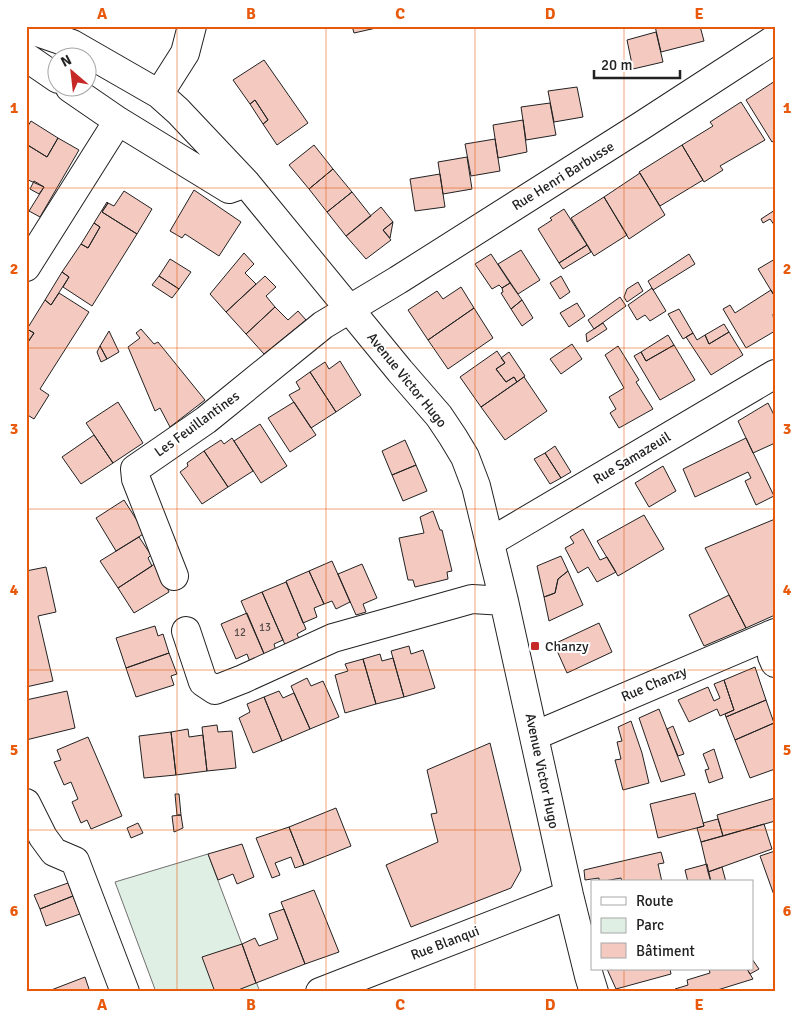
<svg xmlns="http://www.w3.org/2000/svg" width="801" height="1018" font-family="Signika,sans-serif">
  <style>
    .green { fill: #e0efe3; stroke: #6f6f6f }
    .building { fill: #f3c9c0; stroke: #222 }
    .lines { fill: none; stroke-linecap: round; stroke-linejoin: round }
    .minor-casing { stroke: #222; stroke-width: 30 }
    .minor { stroke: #fff; stroke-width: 28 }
    .grid { fill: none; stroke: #e8590c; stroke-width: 1; stroke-opacity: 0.55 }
    .poi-dot { fill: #c62828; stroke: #fff; stroke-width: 2 }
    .labels { text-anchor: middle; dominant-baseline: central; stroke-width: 4; stroke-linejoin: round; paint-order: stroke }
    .number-label { font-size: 11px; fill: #564c4a }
    .street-label { font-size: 14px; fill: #222; stroke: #fff }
    .poi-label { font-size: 14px; fill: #222; stroke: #fff; text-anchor: start }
    .neatline { fill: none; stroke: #e8590c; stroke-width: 2 }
    .grid-label { font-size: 16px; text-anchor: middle; font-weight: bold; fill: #e8590c }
  </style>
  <rect width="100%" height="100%" fill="#fff"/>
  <path class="green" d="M208,854L260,992H156L115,882Z"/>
  <path class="building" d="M352,26H385L354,33Z
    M655,26H700L704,41L661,52Z
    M656,32L663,62L633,69L627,40Z
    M264,60L308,123L277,145L263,124L268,120L255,100L250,104L233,80Z
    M775,81V140L772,142L746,100Z
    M577,87L583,117L554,122L548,91Z
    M255,100L268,120L263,124L250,104Z
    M741,102L765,140L720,166L723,170L704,182L682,145L713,126L710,122Z
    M550,103L556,135L526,140L521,107Z
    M523,120L527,152L498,158L493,125Z
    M31,121L58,138L47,157L26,144V129Z
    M58,138L79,150L40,217L29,211L44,187L26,179V144L47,157Z
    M495,139L500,171L471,176L465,144Z
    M314,145L333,169L309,189L289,165Z
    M682,145L703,180L660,206L639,172Z
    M467,157L472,189L443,194L438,162Z
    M333,169L352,192L327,212L309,189Z
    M640,173L665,215L629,239L604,197Z
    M440,174L445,207L415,211L410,179Z
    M34,181L44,187L39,194L30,189Z
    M194,190L241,222L219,256L185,234L182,238L170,231Z
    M124,191L152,209L137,234L102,212L108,203L114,206Z
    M352,192L371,216L346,236L327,212Z
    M604,197L627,235L594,256L571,218Z
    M107,202L108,203L102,212L137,234L92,306L63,287L69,277L62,272L81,244L88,248L100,227L94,223Z
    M381,207L393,222L383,230L391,240L366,259L346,236Z
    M564,209L587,245L559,263L538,229L552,220L550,218Z
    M775,210V226L770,219L763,223L761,219Z
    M393,222L390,238L383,230Z
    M94,223L100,227L88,248L81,244Z
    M587,245L591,252L563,269L559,263Z
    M521,250L540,280L518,294L498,264Z
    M244,253L254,264L245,273L256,284L226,312L210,294Z
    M491,254L510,283L502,288L499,285L492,289L475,264Z
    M689,254L695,264L653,290L648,281Z
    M170,259L191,272L179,289L159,276Z
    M775,259V297L758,269Z
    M62,272L69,277L51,305L45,300Z
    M159,276L179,289L172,298L152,285Z
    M265,276L276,287L266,296L275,307L246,334L226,312Z
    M561,276L570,292L560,299L550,283Z
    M638,282L643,291L627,302L624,297L627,289Z
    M510,283L522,300L511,309L501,293L503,292L502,288Z
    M461,287L474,308L428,340L408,310L437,291L443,299Z
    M652,288L666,311L650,321L645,315L637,320L628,305Z
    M771,290L775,297V313L773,314L775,331L746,348L723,309L730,305L735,313Z
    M59,293L89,312L40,389L49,395L34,419L26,414V345L34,333L27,329L45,300L51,305Z
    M620,297L626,306L594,329L588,320Z
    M522,300L533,318L522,326L511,309Z
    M577,303L585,316L569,327L560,313Z
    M275,307L288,320L298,311L306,320L264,354L246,334Z
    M474,308L493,338L448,369L428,340Z
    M679,309L693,333L683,339L668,314Z
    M603,323L607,329L587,342L586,334Z
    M724,324L729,332L709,344L705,335Z
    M27,329L34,333L26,345V330Z
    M141,329L154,344L158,342L205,400L170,427L160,408L155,411L128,347L140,338L136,333Z
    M109,331L119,352L107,359L100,346Z
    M729,332L743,355L711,375L686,337L693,333L697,340L705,335L709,344Z
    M668,335L674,345L646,361L641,352Z
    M572,344L582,359L561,374L550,359Z
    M674,345L695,380L660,400L634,356L641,352L646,361Z
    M100,346L107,359L101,362L97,352Z
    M618,346L639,380L636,382L653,409L619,428L610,413L616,409L609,397L624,388L605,355Z
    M497,351L505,363L496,369L506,382L514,377L517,382L481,407L460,377Z
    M509,352L525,376L517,382L514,377L506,382L496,369L505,363L501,358Z
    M340,361L361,395L336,412L310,372L325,362L329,369Z
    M310,372L336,412L311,428L289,395L300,389L296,382Z
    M524,377L547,411L505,440L481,407Z
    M118,402L143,443L113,463L86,423Z
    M294,402L316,435L290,452L268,418Z
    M768,403L775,417V443L753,453L738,421Z
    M260,424L287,466L261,483L234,441Z
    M94,435L113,463L81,484L62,457Z
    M232,438L253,471L228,487L204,451L221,440L224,444Z
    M746,438L774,496L756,505L745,481L751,478L748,472L695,497L683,469Z
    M405,440L416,465L392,475L382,451Z
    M555,446L571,472L561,478L545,453Z
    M204,451L228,487L202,504L180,472L188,466L187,463Z
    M545,453L561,478L550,484L534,459Z
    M416,465L427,491L403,501L392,475Z
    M663,466L676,491L649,507L635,483Z
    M124,500L145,533L116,551L96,518Z
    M433,511L440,530H442L452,571L447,572L448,579L415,587L413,580H408L399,538L424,533L420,517Z
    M644,515L664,549L618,576L597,541Z
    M775,519V615L746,628L705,548Z
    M583,529L600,560L607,557L616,572L597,582L588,567L578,573L565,548L574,543L570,537Z
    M139,537L151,555L148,558L152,566L118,588L100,561Z
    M561,556L568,571L558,579L555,593L544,597L537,566Z
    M332,561L350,602L336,609L332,601L324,604L309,571Z
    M156,563L169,592L134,613L118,588Z
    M362,564L377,598L363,604L366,612L356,615L338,574Z
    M46,567L56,612L38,616L53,681L26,687V571Z
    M309,571L324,604L314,608L317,617L303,623L286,581Z
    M568,571L583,605L549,621L544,597L555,593L558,579Z
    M286,582L306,629L297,634L300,641L286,647L262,592Z
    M262,592L283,640L274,644L276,651L265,656L241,601Z
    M729,595L746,628L704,646L689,615Z
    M247,613L265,656L250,662L247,654L236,659L221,624Z
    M599,623L612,652L567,673L554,644Z
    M155,626L158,636L163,634L169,653L126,668L116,638Z
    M409,646L411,654L423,650L435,688L404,697L391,651Z
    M169,653L177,674L171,676L174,685L136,697L126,668Z
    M380,654L382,661L393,658L404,697L376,704L363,659Z
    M363,659L376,704L345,713L335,675L348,671L345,664Z
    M755,667L766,700L726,717L725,714L734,710L724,680Z
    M307,678L311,686L323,681L339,717L310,729L291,686Z
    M724,680L734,710L720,716L717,709L689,722L678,700L708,687L714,701L720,698L714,684Z
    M67,691L75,728L26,740V700Z
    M279,691L283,698L294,693L310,729L282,741L264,697Z
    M264,697L282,741L253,753L239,718L250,712L247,704Z
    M766,700L774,723L735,740L726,717Z
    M659,709L685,775L661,782L639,718Z
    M631,721L642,753L649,783L623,790L615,760L621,759L617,742L622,741L618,727Z
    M774,723L775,769L750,778L735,740Z
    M217,725L218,732L232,731L236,768L207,771L202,727Z
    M673,726L684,754L678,756L667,729Z
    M188,729L189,737L203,735L207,771L176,775L171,732Z
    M171,732L176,775L144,778L139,736Z
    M88,737L122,816L91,829L87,820L81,823L72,802L78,799L71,782L64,785L54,762L61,760L57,750Z
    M490,743L521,870L511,888L411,927L386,865L438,842L431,814L437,813L427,770Z
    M714,749L723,778L709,783L705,770L709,769L703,754Z
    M695,793L704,826L658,838L650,804Z
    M175,794H179L181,815H177Z
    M775,798V821L723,836L717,815Z
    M336,808L351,846L304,865L289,827Z
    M181,815L183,828L174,832L172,816Z
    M718,819L723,836L701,842L697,828L704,826L703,823Z
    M138,823L143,833L131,838L127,828Z
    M764,824L772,849L708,872L701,842Z
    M289,827L304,865L295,868L291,857L275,863L280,875L272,878L256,838Z
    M242,844L254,877L237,884L233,874L218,880L208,854Z
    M775,851V895H774L760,856Z
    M661,852L664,863L658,864L662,882H622L621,878L599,882V878L585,880L584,870Z
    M707,864L711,882H688L685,870Z
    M722,867L726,882H711L708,872Z
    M68,883L73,896L40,909L34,895Z
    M314,890L339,952L305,964L281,902Z
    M73,896L80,914L46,926L40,909Z
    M284,909L305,964L256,983L242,944L255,938L259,946L278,939L269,914Z
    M242,944L256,983L233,992H215L202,957Z
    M752,959L759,969L750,974L747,969H752Z
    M607,969H670L671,974L616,989Z
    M709,969H747L753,979L711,992H676L675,989L688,985L687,980L710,973Z
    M85,977L90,992H46Z"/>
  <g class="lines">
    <defs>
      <path id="minor" d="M26,28L72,44L159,94L178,111L246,183L400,371L439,416L453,437L465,457L476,486L504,601L569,895L589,976L594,992
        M26,57L58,79
        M70,88L118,121L229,189L246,183
        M159,94L185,53L192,26
        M26,267L118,121
        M490,542L775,374
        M174,576L136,479L135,469L206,420L323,325L398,280L641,126L775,39
        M186,631L203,682L215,690L243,679L333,638L472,599L504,601
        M770,635L772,656L775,663
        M534,736L775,633
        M26,803L43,837L54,852L75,861L125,992
        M320,992L569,895"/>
    </defs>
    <use href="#minor" class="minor-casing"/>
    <use href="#minor" class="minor"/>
  </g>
  <path class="grid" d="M177,26V992M326,26V992M475,26V992M624,26V882M26,188H775M26,348H775M26,509H775M26,670H775M26,830H775M624,969V992"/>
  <rect class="poi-dot" x="530" y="641" width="10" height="10" rx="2.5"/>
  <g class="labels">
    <g class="number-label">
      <text x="265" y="627">13</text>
      <text x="240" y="632">12</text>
    </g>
    <g class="street-label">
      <text transform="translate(563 176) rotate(-32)">Rue Henri Barbusse</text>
      <text transform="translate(407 380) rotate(51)">Avenue Victor Hugo</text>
      <text transform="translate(197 424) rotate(-36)">Les Feuillantines</text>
      <text transform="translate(632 458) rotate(-31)">Rue Samazeuil</text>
      <text transform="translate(654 684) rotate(-23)">Rue Chanzy</text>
      <text transform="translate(542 771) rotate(78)">Avenue Victor Hugo</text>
      <text transform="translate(445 943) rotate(-21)">Rue Blanqui</text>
    </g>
    <g class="poi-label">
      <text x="545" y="646">Chanzy</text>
    </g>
  </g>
  <rect width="801" height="1018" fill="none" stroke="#ffffff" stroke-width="55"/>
  <rect x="591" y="880" width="162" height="90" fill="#ffffff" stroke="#a7a7a7"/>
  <rect x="601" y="897" width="25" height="8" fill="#ffffff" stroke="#a7a7a7"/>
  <text x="636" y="906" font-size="15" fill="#222222">Route</text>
  <rect x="601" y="918" width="25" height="15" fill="#e0efe3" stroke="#a7a7a7"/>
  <text x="636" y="930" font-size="15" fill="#222222">Parc</text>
  <rect x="601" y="943" width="25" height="15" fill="#f3c9c0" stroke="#a7a7a7"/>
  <text x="636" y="956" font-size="15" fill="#222222">Bâtiment</text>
  <g transform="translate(72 72) rotate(332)"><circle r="24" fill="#ffffff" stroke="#a7a7a7"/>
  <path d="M0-4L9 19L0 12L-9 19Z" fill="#c62828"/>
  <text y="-8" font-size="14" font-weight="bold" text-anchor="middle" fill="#222222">N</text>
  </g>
  <path d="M594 70v8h86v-8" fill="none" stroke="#222222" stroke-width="2.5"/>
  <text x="601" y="70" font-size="15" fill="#222222" stroke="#ffffff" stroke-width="4" paint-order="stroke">20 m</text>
  <rect x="28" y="28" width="746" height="962" class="neatline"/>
  <g class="grid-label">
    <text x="102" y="19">A</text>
    <text x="251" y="19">B</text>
    <text x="400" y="19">C</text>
    <text x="550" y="19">D</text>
    <text x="699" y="19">E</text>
    <text x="14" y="113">1</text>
    <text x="787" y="113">1</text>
    <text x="14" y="274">2</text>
    <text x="787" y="274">2</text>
    <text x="14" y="434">3</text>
    <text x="787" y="434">3</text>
    <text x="14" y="595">4</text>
    <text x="787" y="595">4</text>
    <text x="14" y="755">5</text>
    <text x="787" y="755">5</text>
    <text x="14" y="916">6</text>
    <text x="787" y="916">6</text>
    <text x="102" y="1010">A</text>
    <text x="251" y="1010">B</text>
    <text x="400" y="1010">C</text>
    <text x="550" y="1010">D</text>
    <text x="699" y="1010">E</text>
  </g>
</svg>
